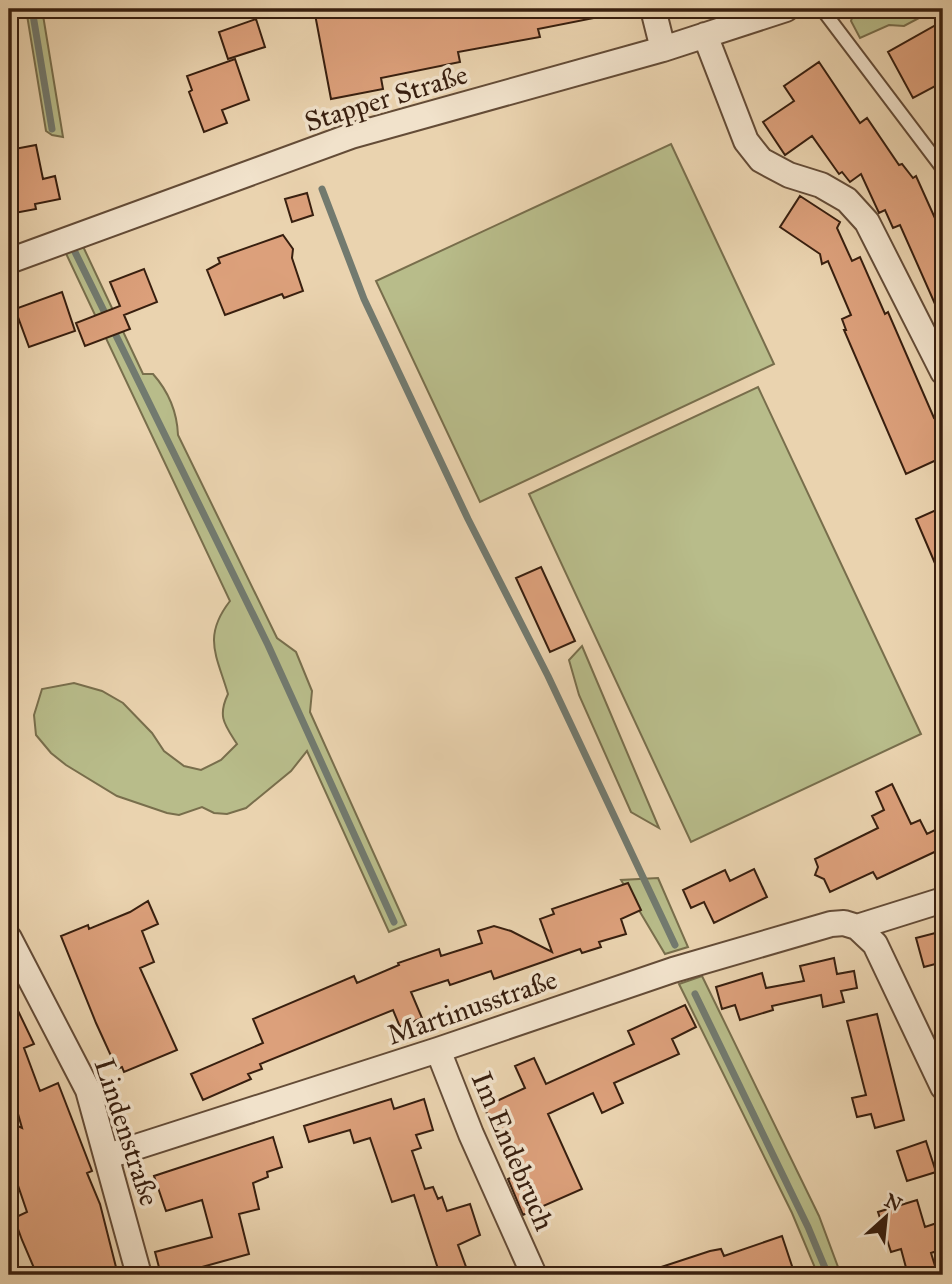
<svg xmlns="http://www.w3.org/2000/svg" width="952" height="1284" font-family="'IM FELL Great Primer',serif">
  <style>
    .green { fill: #b8bc8a; stroke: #786e4c; stroke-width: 2 }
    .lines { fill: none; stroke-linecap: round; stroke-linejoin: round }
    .stream { stroke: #727a6f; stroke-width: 7 }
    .building { fill: #dca07b; stroke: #381f0f; stroke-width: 2 }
    .lane-casing { stroke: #644c37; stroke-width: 16 }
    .street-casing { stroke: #644c37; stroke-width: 28 }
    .lane { stroke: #f1e2cb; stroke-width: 12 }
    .street { stroke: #f1e2cb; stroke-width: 24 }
    .labels { text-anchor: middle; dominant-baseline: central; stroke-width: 7; stroke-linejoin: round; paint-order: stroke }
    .street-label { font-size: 28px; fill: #381f0f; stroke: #f1e2cb }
  </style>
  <rect width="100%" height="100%" fill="#ead3af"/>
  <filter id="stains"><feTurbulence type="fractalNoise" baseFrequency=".00286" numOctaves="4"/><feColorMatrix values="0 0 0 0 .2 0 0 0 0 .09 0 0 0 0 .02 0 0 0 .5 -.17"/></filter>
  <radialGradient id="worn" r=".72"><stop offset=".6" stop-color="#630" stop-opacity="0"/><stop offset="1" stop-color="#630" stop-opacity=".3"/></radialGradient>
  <path class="green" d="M26,9H42L63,137L52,135L46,131Z
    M855,9H936L904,26L889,25L860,38L851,21Z
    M671,144L774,364L480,502L376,281Z
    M80,240L143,374H153C169,392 177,411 178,435L277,638L296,652L312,691L310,712L406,925L389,932L307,751L291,771L246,808L227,814L214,813L202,807L179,815L167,813L117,796L66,765L51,753L36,735L34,715L42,689L74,683L102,691L123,703L152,733L164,751L184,766L201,770L221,760L237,744C225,725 217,717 228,694C217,656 202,637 230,601L62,245Z
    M758,387L921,734L691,842L529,494Z
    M582,646L659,828L631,812L579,695L569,660Z
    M658,878L688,947L665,954L621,880Z
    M702,976L819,1216L841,1275H818L792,1213L679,984Z"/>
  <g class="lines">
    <path class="stream" d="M32,9L52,129
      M322,189L364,299L468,519L548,676L675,945
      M74,250L268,645L394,922
      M695,994L808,1227L828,1275"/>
  </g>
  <path class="building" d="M314,9H593L594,18L538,29L540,37L458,52L460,62L381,78L383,89L331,99Z
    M256,19L265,47L228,59L219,32Z
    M943,21V82L913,98L888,52Z
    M235,59L249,100L222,110L227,123L204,132L189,92L192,90L187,76Z
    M819,62L860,123L867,118L899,165L902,164L913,178L916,176L943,236V322L900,225L893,228L885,210L879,213L861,174L850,182L842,172L839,174L812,136L785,155L763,122L794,101L784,86Z
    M36,145L43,179L55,176L60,199L35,204L36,209L9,214V150Z
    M307,193L313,215L292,222L285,199Z
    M800,196L840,222L837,228L852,261L860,257L885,314L888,312L934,418L937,417L943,432V457L906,474L844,330H846L842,319L851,315L828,261L822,264L820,254L780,227Z
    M283,235L293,249L292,258L303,291L284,298L282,294L225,315L207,270L220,263L218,258Z
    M144,269L157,302L124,315L130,329L85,346L76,323L120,306L110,282Z
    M62,292L75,331L29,347L15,309Z
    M943,507V582L916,519Z
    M541,567L575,641L550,652L516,578Z
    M892,784L911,824L920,820L927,834L943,826V848L877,879L873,872L830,892L824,879L815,875L818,867L815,859L878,828L872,816L884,810L876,792Z
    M754,869L767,897L714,923L704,902L691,908L683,890L725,870L730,881Z
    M628,883L641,910L621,919L626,934L599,942L601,947L582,953L580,949L494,979L491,971L450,985L448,980L411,992L422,1018L400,1027L393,1010L260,1064L262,1069L248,1074L251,1079L203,1100L191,1074L263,1043L253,1019L354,976L357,983L399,965L398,963L439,949L441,956L482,943L478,931L494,926L511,931L552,952L540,919L554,914L552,909Z
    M148,901L158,924L142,931L154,962L140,968L177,1050L124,1072L122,1067L117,1069L96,1023L61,936L88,925L89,929L130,912Z
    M943,931V962L924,967L916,938Z
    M834,958L837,974L854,971L857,988L841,991L844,1002L823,1007L821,995L772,1006L773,1010L740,1020L735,1005L722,1009L716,987L762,973L766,988L804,981L800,966Z
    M9,992L34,1044L24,1048L40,1091L58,1083L92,1171L87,1173L100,1204L118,1275H37L22,1240L14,1218L27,1212L13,1171L9,1173V1122L22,1128L9,1082Z
    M685,1005L696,1027L672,1039L679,1054L614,1083L623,1103L602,1113L593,1093L548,1114L582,1189L523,1215L508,1179L515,1176L484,1107L525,1088L515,1066L534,1058L546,1084L634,1044L628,1031Z
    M877,1014L904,1120L875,1128L871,1114L857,1117L852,1098L866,1095L847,1021Z
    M391,1099L394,1109L424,1099L433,1130L416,1135L421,1148L412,1151L425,1189L433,1187L438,1199L442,1197L447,1211L470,1204L480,1235L458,1245L469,1275H440L414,1195L392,1202L370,1138L354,1143L350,1130L309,1142L304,1126Z
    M273,1137L282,1167L267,1172L268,1177L253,1183L259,1209L239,1214L249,1254L173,1275H161L155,1252L212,1237L202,1200L166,1211L154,1176Z
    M926,1141L936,1172L907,1181L897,1151Z
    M917,1200L925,1227L943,1221V1249L931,1253L936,1269L908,1275L901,1249L891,1252L878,1212Z
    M782,1236L795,1275H649V1271L710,1251L721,1249L724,1256Z"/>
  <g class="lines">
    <defs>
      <path id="lane" d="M822,9L943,169"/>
      <path id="street" d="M653,9L663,49
        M705,35L746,141L761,160L789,175L821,185L847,200L867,222L943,372
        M9,261L351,136L663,49L786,9
        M857,927L875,944L943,1087
        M9,938L88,1090L139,1275
        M438,1050L471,1134L534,1275
        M108,1156L438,1050L673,970L831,924L844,923L857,927L943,900"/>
    </defs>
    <use href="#lane" class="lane-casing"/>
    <use href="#street" class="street-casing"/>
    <use href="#lane" class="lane"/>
    <use href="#street" class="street"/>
  </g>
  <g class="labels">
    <g class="street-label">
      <text transform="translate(386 98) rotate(-17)">Stapper Straße</text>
      <text transform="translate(472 1007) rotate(-19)">Martinusstraße</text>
      <text transform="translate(127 1132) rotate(72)">Lindenstraße</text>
      <text transform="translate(513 1151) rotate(67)">Im Endebruch</text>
    </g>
  </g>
  <rect width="952" height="1284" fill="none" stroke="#ead3af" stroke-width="35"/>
  <rect x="10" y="10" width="931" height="1263" fill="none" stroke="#381f0f" stroke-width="3.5"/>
  <rect x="18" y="18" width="917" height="1249" fill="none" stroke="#381f0f" stroke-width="2"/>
  <g transform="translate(886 1217) rotate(27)" stroke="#f1e2cb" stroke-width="5" paint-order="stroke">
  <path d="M0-5L12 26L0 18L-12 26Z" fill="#381f0f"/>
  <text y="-10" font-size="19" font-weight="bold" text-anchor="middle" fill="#381f0f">N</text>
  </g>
  <rect width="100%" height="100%" filter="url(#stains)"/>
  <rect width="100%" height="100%" fill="url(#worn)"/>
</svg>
